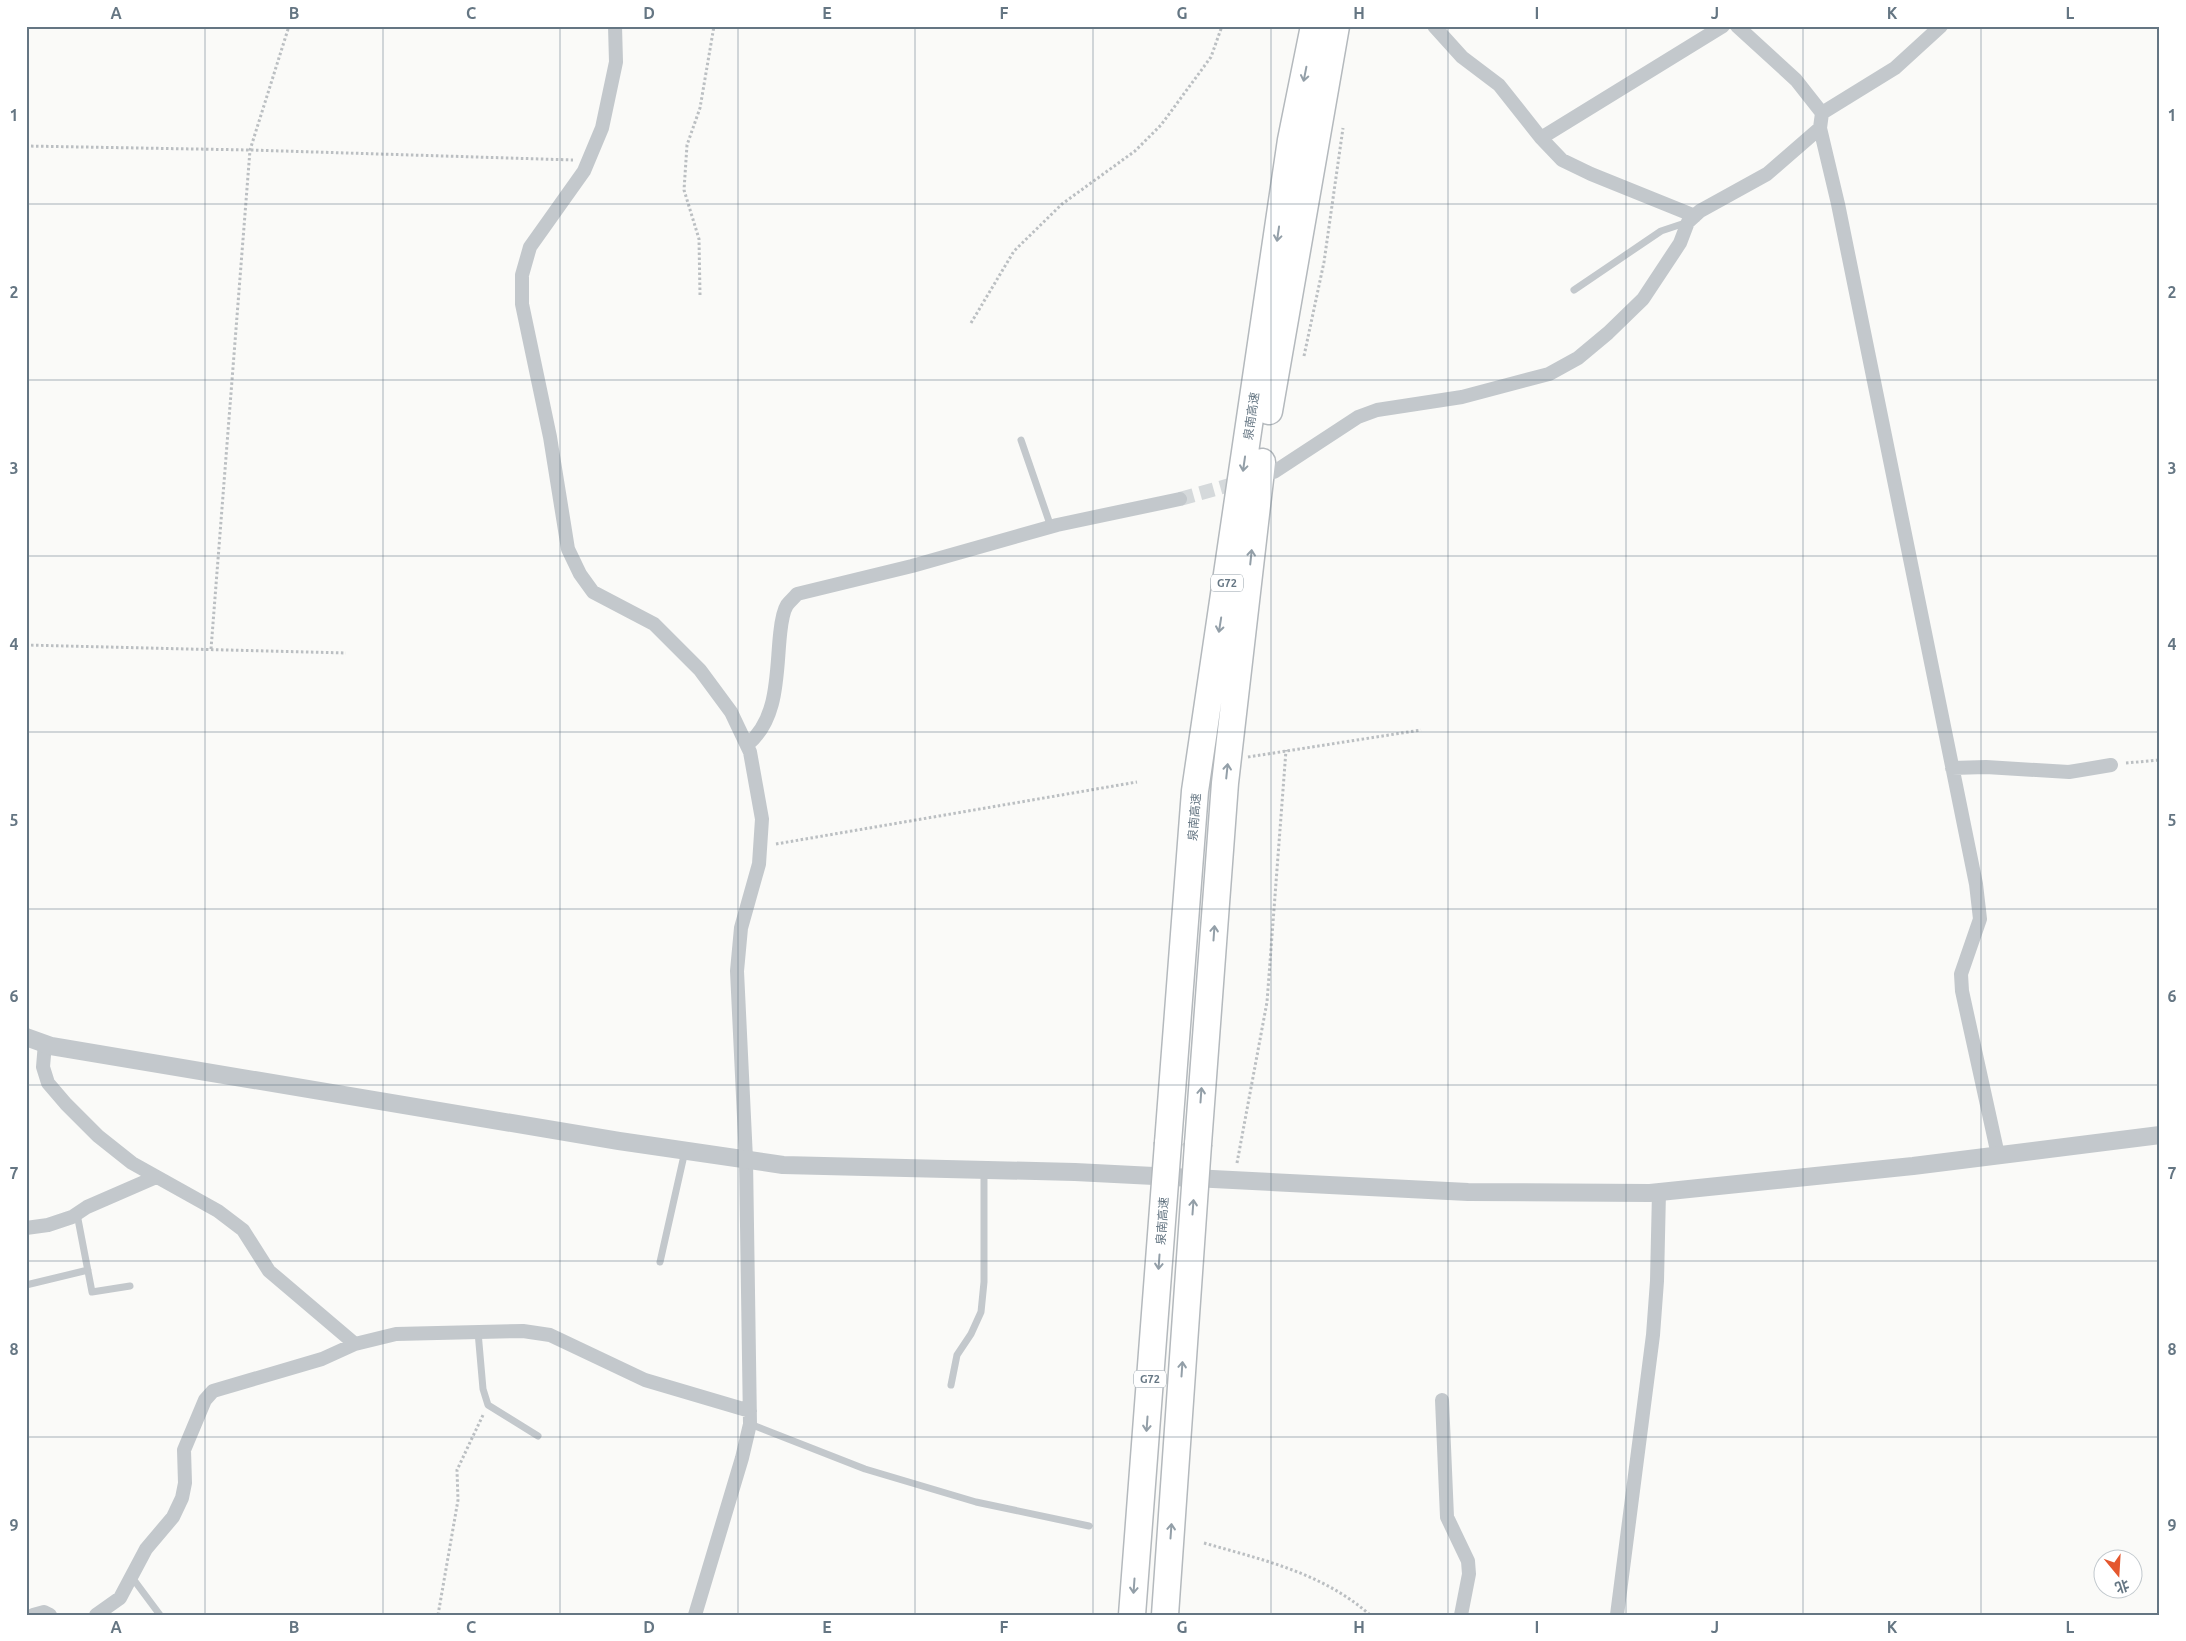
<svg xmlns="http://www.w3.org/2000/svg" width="2186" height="1641" font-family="Ubuntu,'Noto Sans SC',sans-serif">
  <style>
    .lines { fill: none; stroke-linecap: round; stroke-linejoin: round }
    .minor-tunnel { stroke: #d5d9db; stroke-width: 14; stroke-dasharray: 14 7; stroke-linecap: butt }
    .motorway-casing { stroke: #b4b9bd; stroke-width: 29 }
    .path { stroke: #bbbfc2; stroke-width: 3; stroke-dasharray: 2.5 2.5; stroke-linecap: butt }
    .service { stroke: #c3c8cc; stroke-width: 7 }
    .minor { stroke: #c3c8cc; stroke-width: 14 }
    .tertiary { stroke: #c3c8cc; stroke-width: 18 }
    .motorway { stroke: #fff; stroke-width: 26 }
    .motorway-bridge-casing { stroke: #b4b9bd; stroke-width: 29; stroke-linecap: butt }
    .motorway-bridge { stroke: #fff; stroke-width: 26 }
    .oneway { stroke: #939fa8 }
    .grid { fill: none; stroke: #657683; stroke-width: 1; stroke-opacity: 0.55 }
    .labels { text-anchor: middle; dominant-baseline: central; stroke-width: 5; stroke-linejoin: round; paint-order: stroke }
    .shield { fill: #fff; stroke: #939fa8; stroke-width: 1 }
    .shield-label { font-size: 11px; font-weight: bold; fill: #657683 }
    .street-label { font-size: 12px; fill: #657683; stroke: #fff }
    .neatline { fill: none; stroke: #657683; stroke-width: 2 }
    .grid-label { font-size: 16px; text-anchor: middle; font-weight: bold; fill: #657683 }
  </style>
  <rect width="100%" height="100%" fill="#fafaf8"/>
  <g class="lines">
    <path class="minor-tunnel" d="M1180,499L1244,481"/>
    <defs>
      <path id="motorway" d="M1269,411L1336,26
        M1168,1143L1195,791L1291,140L1314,26
        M1198,1144L1225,783L1262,462"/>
    </defs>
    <use href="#motorway" class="motorway-casing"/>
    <path class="path" d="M26,146L250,150L573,160
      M700,295L699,239L684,190L687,145L700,108L714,26
      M971,323L1014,251L1062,204L1135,151L1161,125L1211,57L1222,26
      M1304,356L1324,262L1343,128
      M26,645L346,653
      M211,649L250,150L289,26
      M1248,757L1421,730
      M2126,763L2160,760
      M776,844L1137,782
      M1237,1163L1267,1002L1286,750
      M1204,1543C1263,1560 1323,1573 1370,1615
      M438,1615L458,1500L457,1470L483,1415"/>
    <path class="service" d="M1574,290L1661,231L1688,222
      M1021,440L1051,527
      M77,1214L92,1292L130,1286
      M660,1262L685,1151
      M26,1285L88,1270
      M478,1332L483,1389L488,1405L538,1436
      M951,1385L957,1355L971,1334L981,1312L984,1282V1170
      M750,1424L865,1469L976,1502L1089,1526
      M131,1576L160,1615"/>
    <path class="minor" d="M615,26L616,62L602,128L584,171L530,247L522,275V304L550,437L568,549L580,574L593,592L654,624L700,670L731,712L750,752L762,819L759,864L741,928L737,971L746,1159L750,1424L742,1458L695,1615
      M1434,26L1462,57L1499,85L1541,138L1562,160L1591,174L1695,216
      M1737,26L1796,80L1822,113L1820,128L1838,204L1976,884L1980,919L1961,974L1962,991L1998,1155
      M1822,113L1895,68L1941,26
      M1541,138L1723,26
      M1274,472L1358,417L1377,410L1462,397L1549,374L1578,358L1608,333L1643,299L1680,243L1688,222L1700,211L1767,174L1820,128
      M747,745C779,719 776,673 780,635C781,626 782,613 787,605C790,601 794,598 797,594L912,566L1057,525L1180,499
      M1952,768L1986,767L2069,772L2111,765
      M45,1043L43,1067L48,1083L66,1104L98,1136L132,1163L218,1211L243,1230L269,1271L355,1344
      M26,1228L48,1225L72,1217L87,1207L156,1177
      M1442,1400L1447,1517L1468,1561L1469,1574L1461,1615
      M33,1615L44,1612L50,1615
      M96,1615L120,1598L146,1549L173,1517L182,1498L185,1483L184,1450L205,1400L213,1391L322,1359L355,1344L396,1334L523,1331L550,1335L645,1380L750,1411
      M1617,1615L1653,1335L1657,1281L1659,1192"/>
    <path class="tertiary" d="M26,1037L51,1046L619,1141L783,1165L1075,1172L1468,1192L1650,1193L1913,1166L2160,1135"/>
    <use href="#motorway" class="motorway"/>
    <defs>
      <path id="motorway-bridge" d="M1132,1615L1168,1143
        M1165,1615L1198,1144"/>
    </defs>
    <use href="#motorway-bridge" class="motorway-bridge-casing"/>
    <use href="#motorway-bridge" class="motorway-bridge"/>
  </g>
  <defs><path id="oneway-shaft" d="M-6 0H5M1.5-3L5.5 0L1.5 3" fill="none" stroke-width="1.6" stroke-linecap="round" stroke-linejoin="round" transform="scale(1.25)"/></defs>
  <g class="oneway">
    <use href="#oneway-shaft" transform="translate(1305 74) rotate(101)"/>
    <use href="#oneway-shaft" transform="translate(1278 234) rotate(98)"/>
    <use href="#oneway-shaft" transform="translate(1244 464) rotate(98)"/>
    <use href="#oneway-shaft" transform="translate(1251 557) rotate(-84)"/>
    <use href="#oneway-shaft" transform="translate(1220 625) rotate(99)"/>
    <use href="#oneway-shaft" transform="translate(1227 771) rotate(-84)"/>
    <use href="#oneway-shaft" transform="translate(1214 933) rotate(-86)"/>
    <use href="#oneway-shaft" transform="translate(1201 1095) rotate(-86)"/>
    <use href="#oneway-shaft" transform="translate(1193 1207) rotate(-86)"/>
    <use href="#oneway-shaft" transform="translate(1159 1262) rotate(94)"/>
    <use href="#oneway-shaft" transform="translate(1182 1369) rotate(-86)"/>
    <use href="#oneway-shaft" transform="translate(1147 1424) rotate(94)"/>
    <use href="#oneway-shaft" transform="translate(1171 1531) rotate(-86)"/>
    <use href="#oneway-shaft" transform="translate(1134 1586) rotate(94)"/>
  </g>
  <path class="grid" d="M205,26V1615M383,26V1615M560,26V1615M738,26V1615M915,26V1615M1093,26V1615M1271,26V1615M1448,26V1615M1626,26V1615M1803,26V1615M1981,26V1615M26,204H2160M26,380H2160M26,556H2160M26,732H2160M26,909H2160M26,1085H2160M26,1261H2160M26,1437H2160"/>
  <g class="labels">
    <g class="shield">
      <rect x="1211" y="574.5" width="32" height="17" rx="4"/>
      <rect x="1134" y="1370.5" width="32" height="17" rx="4"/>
    </g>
    <g class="shield-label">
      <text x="1227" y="583">G72</text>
      <text x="1150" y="1379">G72</text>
    </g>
    <g class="street-label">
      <text transform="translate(1251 416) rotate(-82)">泉南高速</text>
      <text transform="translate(1194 817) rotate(-85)">泉南高速</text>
      <text transform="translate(1162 1221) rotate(-86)">泉南高速</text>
    </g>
  </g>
  <rect width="2186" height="1641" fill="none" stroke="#ffffff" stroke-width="55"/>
  <g transform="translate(2118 1574) rotate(162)"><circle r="24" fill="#ffffff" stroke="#c1c8cd"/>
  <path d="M0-4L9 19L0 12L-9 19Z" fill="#e4572e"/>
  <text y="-8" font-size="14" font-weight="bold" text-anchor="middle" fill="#657683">北</text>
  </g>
  <rect x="28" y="28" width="2130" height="1586" class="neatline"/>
  <g class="grid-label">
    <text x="116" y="19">A</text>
    <text x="294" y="19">B</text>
    <text x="471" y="19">C</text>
    <text x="649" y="19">D</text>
    <text x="827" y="19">E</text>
    <text x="1004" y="19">F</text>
    <text x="1182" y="19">G</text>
    <text x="1359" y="19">H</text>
    <text x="1537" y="19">I</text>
    <text x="1715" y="19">J</text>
    <text x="1892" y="19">K</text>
    <text x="2070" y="19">L</text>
    <text x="14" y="121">1</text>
    <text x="2172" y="121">1</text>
    <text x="14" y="298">2</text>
    <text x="2172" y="298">2</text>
    <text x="14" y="474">3</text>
    <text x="2172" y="474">3</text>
    <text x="14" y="650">4</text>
    <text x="2172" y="650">4</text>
    <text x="14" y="826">5</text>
    <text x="2172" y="826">5</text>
    <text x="14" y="1002">6</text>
    <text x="2172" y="1002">6</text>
    <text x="14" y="1179">7</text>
    <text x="2172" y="1179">7</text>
    <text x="14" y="1355">8</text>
    <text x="2172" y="1355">8</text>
    <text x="14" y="1531">9</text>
    <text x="2172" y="1531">9</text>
    <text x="116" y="1633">A</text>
    <text x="294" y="1633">B</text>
    <text x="471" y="1633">C</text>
    <text x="649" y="1633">D</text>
    <text x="827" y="1633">E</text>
    <text x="1004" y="1633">F</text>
    <text x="1182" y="1633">G</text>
    <text x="1359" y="1633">H</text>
    <text x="1537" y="1633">I</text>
    <text x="1715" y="1633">J</text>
    <text x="1892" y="1633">K</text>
    <text x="2070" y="1633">L</text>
  </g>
</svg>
